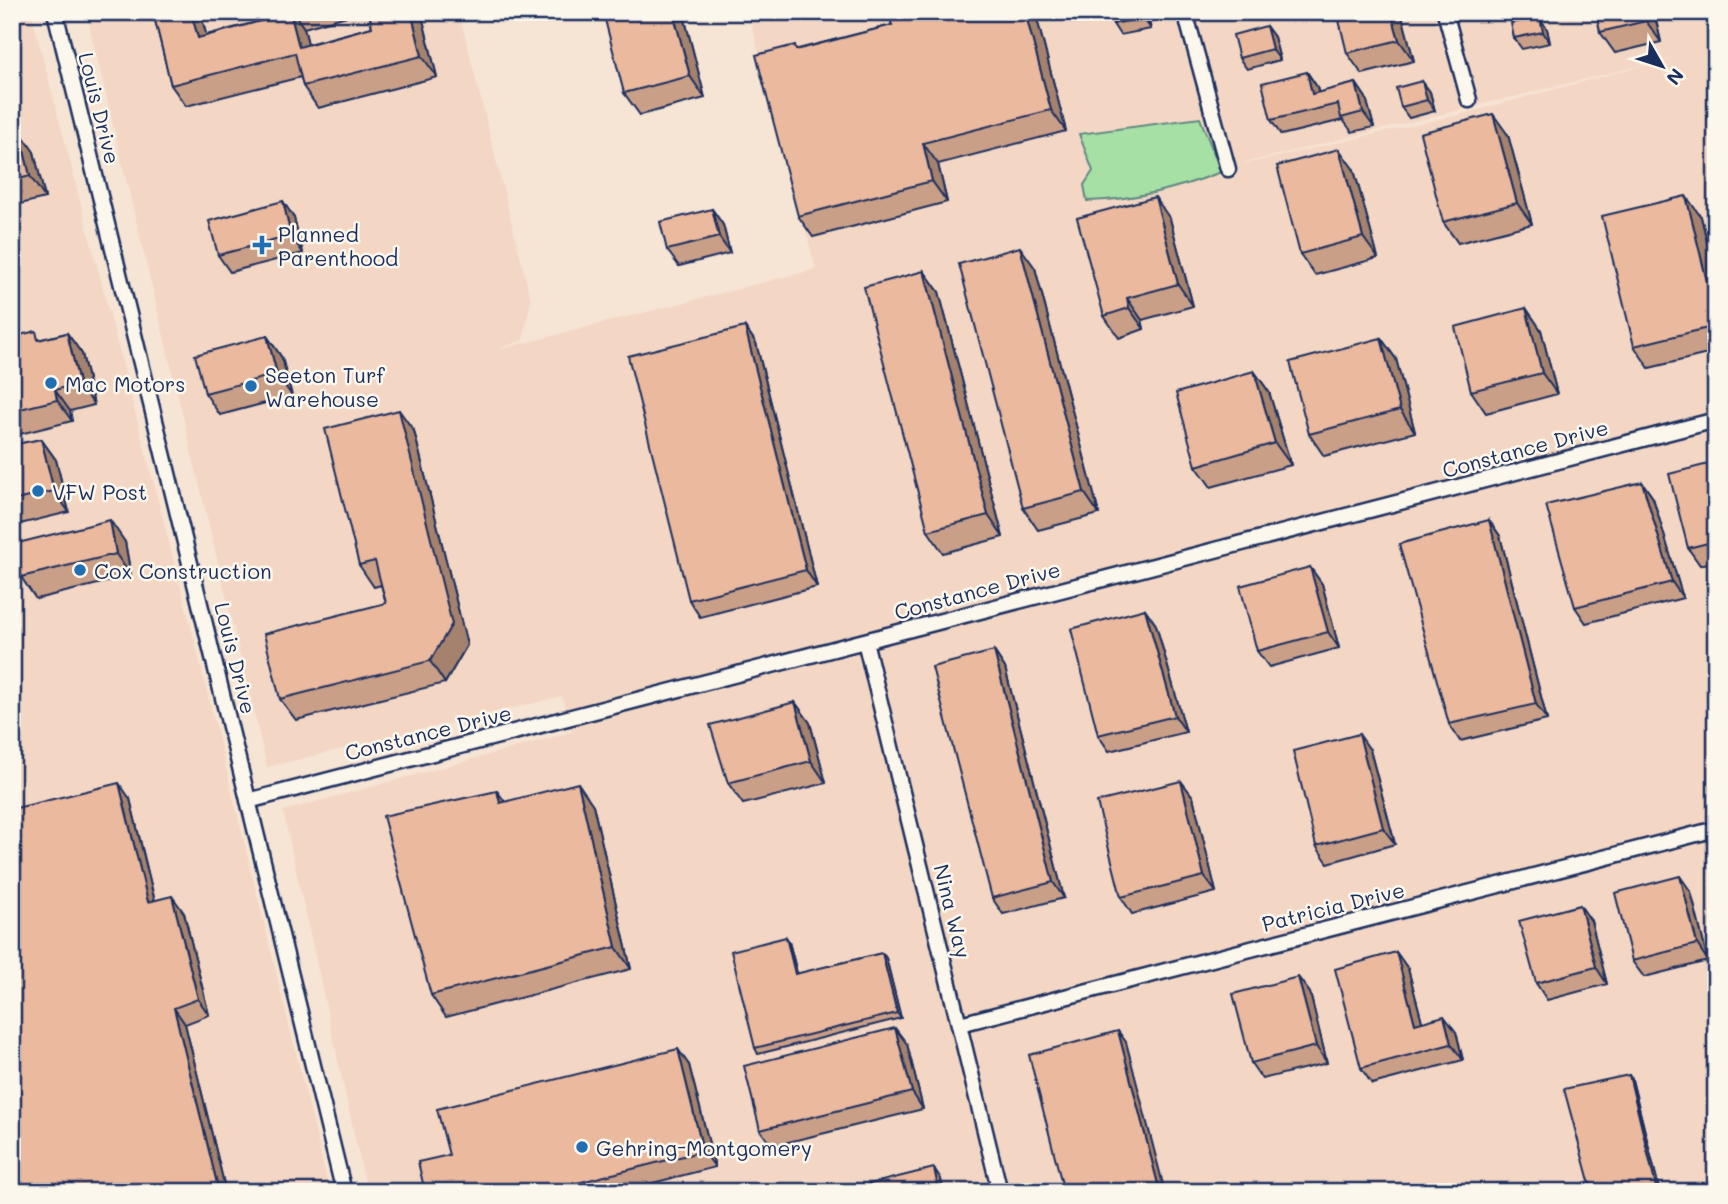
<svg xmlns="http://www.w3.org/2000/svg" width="1728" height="1204" font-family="Mali,sans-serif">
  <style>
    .built { fill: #f3d7c4; fill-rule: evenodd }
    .green { fill: #a6e0a5; stroke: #608882; stroke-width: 2 }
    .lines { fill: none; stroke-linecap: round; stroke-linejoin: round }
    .minor-casing { stroke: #1b2f5e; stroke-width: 19 }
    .minor { stroke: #fbf7ec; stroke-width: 14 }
    .wall { fill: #ca9f87; stroke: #1b2f5e; stroke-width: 2 }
    .shaded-wall { fill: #a4826e; stroke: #1b2f5e; stroke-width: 2 }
    .building { fill: #ebb99d; stroke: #1b2f5e; stroke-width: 2 }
    .poi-dot { fill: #1f6fb2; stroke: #fbf7ec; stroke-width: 2.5 }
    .labels { text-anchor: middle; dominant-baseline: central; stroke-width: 5; stroke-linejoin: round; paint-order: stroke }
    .street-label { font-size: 21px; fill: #1b2f5e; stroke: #fbf7ec }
    .poi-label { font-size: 21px; fill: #1b2f5e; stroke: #fbf7ec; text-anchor: start }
  </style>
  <rect width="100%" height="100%" fill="#f6e4d4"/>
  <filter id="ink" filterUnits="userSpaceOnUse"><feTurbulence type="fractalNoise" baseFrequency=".0143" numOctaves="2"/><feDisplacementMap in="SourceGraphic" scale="14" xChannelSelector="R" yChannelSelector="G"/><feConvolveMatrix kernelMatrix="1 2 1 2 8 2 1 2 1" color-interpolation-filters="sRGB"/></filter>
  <g filter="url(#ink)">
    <path class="built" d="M12,12H31L196,646L330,1192H12Z
      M86,12H459L531,300L523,340L497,350L816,269L748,12H1716V1192H367L283,811L572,732L562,696L267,767ZM1679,56L1466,113L1245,164V163Z"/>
    <path class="green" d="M1200,118L1221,172C1180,188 1132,200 1087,201L1084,185L1093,171L1079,134Z"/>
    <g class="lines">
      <defs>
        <path id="minor" d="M55,12L344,1192
          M1185,12L1228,169
          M1445,12L1469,100
          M865,641L1000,1192
          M248,801L1716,420
          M960,1024L1716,829"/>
      </defs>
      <use href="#minor" class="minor-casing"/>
      <use href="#minor" class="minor"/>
    </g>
    <path class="wall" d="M153,12H226L202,19L206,35L272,18L271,12H361L304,28L308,44L372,27L369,12H421L437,77L318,108L303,86L301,77L186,106L171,85Z
      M683,12L705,98L640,115L624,93Z
      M888,12H1062L1037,19L1066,131L938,164L947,202L813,237L798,216V49L892,25Z
      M1109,12H1149L1152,21L1149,22L1151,29L1120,35L1113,24Z
      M1401,12L1414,61L1362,74L1347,53Z
      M1492,12H1508L1494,16Z
      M1654,12L1661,42L1615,53L1600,32Z
      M1266,26L1274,37L1280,60L1247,69L1239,58Z
      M1547,29L1550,43L1522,49L1514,38Z
      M1307,72L1317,87L1318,93L1356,83L1366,98L1374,127L1352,132L1343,120L1281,135L1271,120Z
      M1422,81L1430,92L1435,111L1409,118L1401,107Z
      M12,132L34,152L45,198L12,206Z
      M1508,135L1532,224L1458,243L1443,222Z
      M1354,170L1378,258L1315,275L1300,254Z
      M712,209L723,225L730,253L679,266L667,250Z
      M1701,217L1716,279V352L1649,368L1634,346Z
      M294,218L303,253L230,272L218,255Z
      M1170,219L1193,306L1142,320L1144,329L1119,338L1104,316Z
      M1035,268L1099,514L1038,530L1023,508Z
      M924,271L939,292L1003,537L943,553L928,531Z
      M1526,308L1541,330L1557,394L1486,413L1471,391Z
      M745,327L756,343L817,587L700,617L689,600Z
      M67,333L82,354L94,405L70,411L72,421L12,436V337L42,339Z
      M267,336L282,358L292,396L220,415L205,393Z
      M1381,338L1396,359L1415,432L1324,456L1309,434Z
      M1254,371L1269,392L1291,465L1211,487L1196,466Z
      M414,431L467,645L445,683L296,720L280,699L386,603L381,585L374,587L359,565Z
      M41,439L56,460L69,512L12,526V445Z
      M1716,462V561L1700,565L1688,548Z
      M1642,482L1653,498L1683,598L1586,623L1575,607Z
      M1489,520L1500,536L1547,720L1460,741L1449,724Z
      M125,542L131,576L36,599L21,577Z
      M1310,567L1322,584L1339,648L1269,667L1257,651Z
      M1145,609L1156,625L1186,732L1109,751L1098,735Z
      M994,651L1005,668L1064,898L1003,914L992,898Z
      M795,702L810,723L826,783L743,804L728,783Z
      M1370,750L1395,844L1328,863L1316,846Z
      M1181,781L1193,797L1216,892L1132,914L1121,897Z
      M497,791L505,802L593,805L631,969L446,1017L431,995Z
      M130,799L155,901L184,913L209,1015L185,1024L226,1192H12Z
      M1691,892L1708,961L1644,977L1632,961Z
      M1591,921L1607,984L1547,1000L1536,983Z
      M786,937L789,942L797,974L882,953L886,958L901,1018L758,1054L755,1048Z
      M1396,952L1408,969L1422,1022L1456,1032L1463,1060L1372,1084L1361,1068Z
      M1298,977L1310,993L1327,1063L1262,1079L1251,1063Z
      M907,1044L923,1109L772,1146L760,1130Z
      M689,1065L715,1167L618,1192H425Z
      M1632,1080L1660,1192H1592Z"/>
    <path class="shaded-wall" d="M191,12H198L202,19L213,59L198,38Z
      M290,12H293L304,28L314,68L299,47Z
      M411,12H421L437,77L422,56Z
      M673,12H683L705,98L690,76Z
      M1025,12H1032L1037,19L1066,131L1051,110Z
      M1142,12L1149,22L1151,29L1143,18Z
      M1146,12H1149L1152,21Z
      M1391,12H1401L1414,61L1399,40Z
      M1644,12H1654L1661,42L1646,21Z
      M1540,18L1547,29L1550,43L1543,32Z
      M1266,26L1274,37L1280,60L1272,49Z
      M1307,72L1317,87L1323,109L1312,94Z
      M1422,81L1430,92L1435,111L1427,100Z
      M1356,83L1366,98L1374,127L1363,112Z
      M1493,114L1508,135L1532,224L1517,203Z
      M19,130L34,152L45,198L30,176Z
      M923,143L938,164L947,202L932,181Z
      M1339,149L1354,170L1378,258L1363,237Z
      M1686,196L1701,217L1716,279V303L1710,294Z
      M1155,197L1170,219L1193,306L1178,284Z
      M283,201L294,218L303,253L291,236Z
      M712,209L723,225L730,253L719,237Z
      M1020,247L1035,268L1099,514L1084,492Z
      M924,271L939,292L1003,537L988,515Z
      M1127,298L1142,320L1144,329L1129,308Z
      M1526,308L1541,330L1557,394L1542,373Z
      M745,327L756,343L817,587L806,570Z
      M67,333L82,354L94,405L79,383Z
      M267,336L282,358L292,396L277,374Z
      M1381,338L1396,359L1415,432L1400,410Z
      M1254,371L1269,392L1291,465L1275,443Z
      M55,390L70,411L72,421L57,400Z
      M399,410L414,431L467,645L445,683L430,661Z
      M41,439L56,460L69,512L54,491Z
      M1642,482L1653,498L1683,598L1672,582Z
      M110,520L125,542L131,576L116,554Z
      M1489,520L1500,536L1547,720L1536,704Z
      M1310,567L1322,584L1339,648L1328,632Z
      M1145,609L1156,625L1186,732L1175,716Z
      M994,651L1005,668L1064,898L1053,882Z
      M795,702L810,723L826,783L811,761Z
      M1359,734L1370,750L1395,844L1383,828Z
      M1181,781L1193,797L1216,892L1204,876Z
      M119,783L130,799L159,919L148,902Z
      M578,783L593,805L631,969L616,947Z
      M497,791L512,812L500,803Z
      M1680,876L1691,892L1708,961L1697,944Z
      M172,896L184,913L209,1015L198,999Z
      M1580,905L1591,921L1607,984L1596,967Z
      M786,937L789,942L799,980L795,974Z
      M1396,952L1408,969L1427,1040L1415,1024Z
      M882,953L886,958L901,1018L897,1013Z
      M1298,977L1310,993L1327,1063L1316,1046Z
      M174,1008L185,1024L226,1192H219Z
      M1444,1016L1456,1032L1463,1060L1451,1044Z
      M895,1028L907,1044L923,1109L912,1092Z
      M1118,1031L1126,1042L1165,1192H1160Z
      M678,1049L689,1065L715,1167L703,1151Z
      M1629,1075L1632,1080L1660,1192L1656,1187Z
      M934,1168L941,1179L944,1192H939Z"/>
    <path class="building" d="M153,12H191L198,38L272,18L271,12H290L299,47L372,27L369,12H411L422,56L303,86L295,53L171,85Z
      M603,12H673L690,76L624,93Z
      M888,12H1025L1051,110L923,143L932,181L798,216L756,55L795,45L796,50L892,25Z
      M1109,12H1142L1143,18L1113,24Z
      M1337,12H1391L1399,40L1347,53Z
      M1596,12H1644L1646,21L1600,32Z
      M1540,18L1543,32L1514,38L1511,23Z
      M1266,26L1272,49L1239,58L1233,35Z
      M1307,72L1312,94L1356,83L1363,112L1341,118L1338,104L1271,120L1262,83Z
      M1422,81L1427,100L1401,107L1396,88Z
      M1493,114L1517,203L1443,222L1420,133Z
      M19,130L30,176L12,181V132Z
      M1339,149L1363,237L1300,254L1277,166Z
      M1686,196L1710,294L1716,293V326L1634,346L1602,216Z
      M1155,197L1178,284L1127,298L1129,308L1104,316L1077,218Z
      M283,201L291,236L218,255L209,221Z
      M712,209L719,237L667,250L660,222Z
      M1020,247L1084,492L1023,508L959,264Z
      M924,271L988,515L928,531L864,287Z
      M1526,308L1542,373L1471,391L1455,327Z
      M745,327L806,570L689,600L628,356Z
      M36,331L38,340L67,333L79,383L55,390L57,400L12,411V337Z
      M267,336L277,374L205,393L195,355Z
      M1381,338L1400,410L1309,434L1290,362Z
      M1254,371L1275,443L1196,466L1176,393Z
      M399,410L452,624L430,661L280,699L264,634L386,603L375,561L359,565L325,429Z
      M41,439L54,491L12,501V445Z
      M1716,462V541L1688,548L1669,474Z
      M1642,482L1672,582L1575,607L1546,505Z
      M110,520L116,554L21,577L14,544Z
      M1489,520L1536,704L1449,724L1399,544Z
      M1310,567L1328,632L1257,651L1240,586Z
      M1145,609L1175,716L1098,735L1071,629Z
      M994,651L1053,882L992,898L932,667Z
      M795,702L811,761L728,783L710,725Z
      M1359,734L1383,828L1316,846L1293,751Z
      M1181,781L1204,876L1121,897L1097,802Z
      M119,783L148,902L172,896L198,999L174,1008L219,1192H12V809Z
      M578,783L616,947L431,995L383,816L497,791L500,803Z
      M1680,876L1697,944L1632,961L1615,893Z
      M1580,905L1596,967L1536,983L1519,921Z
      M786,937L795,974L882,953L897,1013L755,1048L731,951Z
      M1396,952L1415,1024L1444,1016L1451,1044L1361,1068L1335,969Z
      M1298,977L1316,1046L1251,1063L1233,994Z
      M895,1028L912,1092L760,1130L744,1066Z
      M1118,1031L1160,1192H1064L1029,1055Z
      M678,1049L703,1151L542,1192H425L418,1162L449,1155L437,1109Z
      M1629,1075L1656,1187L1636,1192H1592L1564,1089Z
      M934,1168L939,1192H838Z"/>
  </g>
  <g class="poi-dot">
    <path d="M258.5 234.5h7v7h7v7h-7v7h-7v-7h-7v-7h7z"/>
    <circle cx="51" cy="383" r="7"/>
    <circle cx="251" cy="386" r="7"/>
    <circle cx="38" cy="491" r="7"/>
    <circle cx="80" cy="570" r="7"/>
    <circle cx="582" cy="1147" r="7"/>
  </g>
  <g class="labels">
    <g class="street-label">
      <text transform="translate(100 108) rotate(76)">Louis Drive</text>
      <text transform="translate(1525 448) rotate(-15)">Constance Drive</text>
      <text transform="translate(977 590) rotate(-15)">Constance Drive</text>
      <text transform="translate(236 658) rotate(76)">Louis Drive</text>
      <text transform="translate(428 732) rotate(-14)">Constance Drive</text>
      <text transform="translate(1333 906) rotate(-14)">Patricia Drive</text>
      <text transform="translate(953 911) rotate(76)">Nina Way</text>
    </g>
    <g class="poi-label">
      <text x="278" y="233">Planned<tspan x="278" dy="24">Parenthood</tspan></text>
      <text x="265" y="374">Seeton Turf<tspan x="265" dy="24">Warehouse</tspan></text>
      <text x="65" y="383">Mac Motors</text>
      <text x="52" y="491">VFW Post</text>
      <text x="94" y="570">Cox Construction</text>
      <text x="596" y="1147">Gehring-Montgomery</text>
    </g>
  </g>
  <rect width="1728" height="1204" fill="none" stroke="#fbf7ec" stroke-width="42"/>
  <rect x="21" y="21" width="1686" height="1162" fill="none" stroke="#1b2f5e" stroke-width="2.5" filter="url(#ink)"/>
  <g transform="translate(1662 66) rotate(129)" stroke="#fbf7ec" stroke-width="5" paint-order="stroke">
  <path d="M0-5L12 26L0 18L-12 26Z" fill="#1b2f5e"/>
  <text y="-10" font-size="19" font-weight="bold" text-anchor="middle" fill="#1b2f5e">N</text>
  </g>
</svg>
